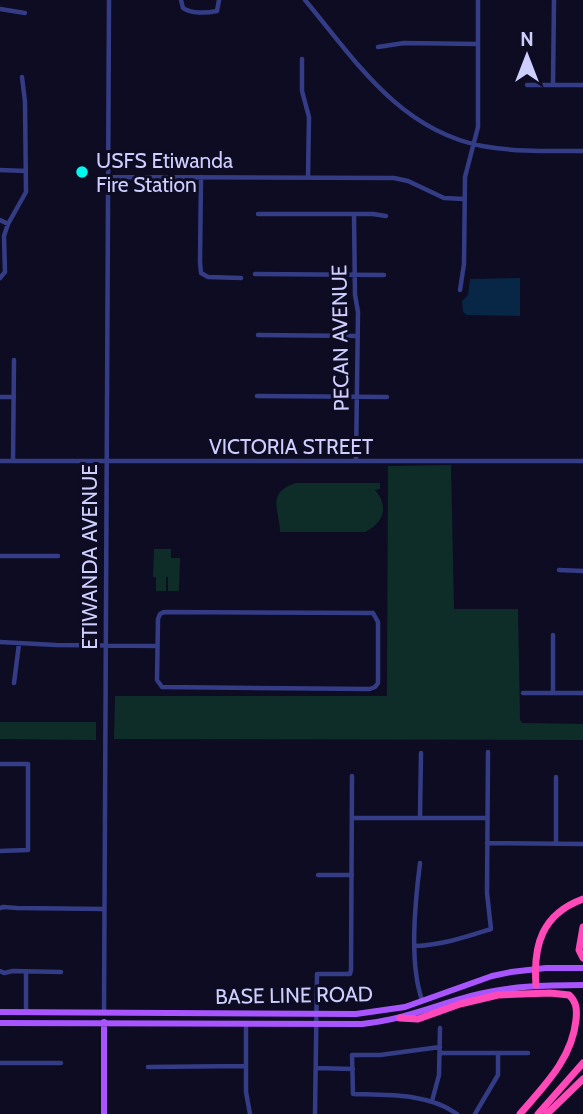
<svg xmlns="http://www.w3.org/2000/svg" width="583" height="1114" font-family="Cabin,sans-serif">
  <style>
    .green { fill: #0f2d28 }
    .water { fill: #082746 }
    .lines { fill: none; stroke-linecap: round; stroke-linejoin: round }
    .minor { stroke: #343c85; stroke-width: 4.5 }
    .major { stroke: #a855ff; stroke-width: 6 }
    .highway { stroke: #ff49b9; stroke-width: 7 }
    .poi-dot { fill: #00f9ef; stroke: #0d0c23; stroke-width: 2.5 }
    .labels { text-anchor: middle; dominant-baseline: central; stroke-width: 6; stroke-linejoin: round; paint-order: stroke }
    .poi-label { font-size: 21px; fill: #cecfff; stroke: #0d0c23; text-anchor: start }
    .street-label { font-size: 21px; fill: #cecfff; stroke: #0d0c23 }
  </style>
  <rect width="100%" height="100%" fill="#0d0c23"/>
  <path class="green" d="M451,465L454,609H518L520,719L522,723L583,724V740L114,739L115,696H387L388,466Z
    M296,483H380V489L375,490C389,506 384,523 365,532H280C280,511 265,493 296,483Z
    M154,549H171V558H180L179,591H168V577H166V591H156V577H153Z
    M0,722H96V740L0,739Z"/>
  <path class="water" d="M520,278V316L467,315L463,312L462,301L468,295L470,279Z"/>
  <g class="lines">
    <path class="minor" d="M181,0L183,8C191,14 207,13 217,11L219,0
      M305,0C355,60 399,130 482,146C515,152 549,151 583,151
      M0,9L25,13
      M378,47L404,43L478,44
      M302,59V91L309,117L308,177
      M527,85H583
      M553,85L554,0
      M0,170L26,171
      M108,177L394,178L408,181L444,198L464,199
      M201,177L200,262L201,273L208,277L241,278
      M258,214H373L386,216
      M354,214L355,295L358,312L356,461
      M0,220L8,224
      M255,274L384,275
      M0,278L5,272L4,236L8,224L26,192L25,102L22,77
      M460,290L464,264L465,177L478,127V0
      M258,335L358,336
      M257,396L387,397
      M0,397H14
      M0,461H583
      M13,461L14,360
      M0,556H58
      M559,570L583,571
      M164,612L373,613L378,622V683L375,687L370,689L162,687L157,680L158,619L160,614Z
      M553,635V693
      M0,642L56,645L157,646
      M14,683L19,644
      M523,693H583
      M0,764H28V850L0,851
      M556,777V844
      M420,817L421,753
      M352,818H487
      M487,843L583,844
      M420,863C415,903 409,963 422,1000
      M318,875H352
      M0,908L3,907L17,908L104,909
      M415,946C442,945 466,937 491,929L487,893L488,752
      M0,971L4,973L13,971L61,972
      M26,1012V971
      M104,1013L109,0
      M246,1024V1092L250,1114
      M440,1047L380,1055H352L353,1094C386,1095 429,1093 457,1114
      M440,1053H528
      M0,1063H61
      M148,1067L246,1066
      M316,1068L353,1069
      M432,1101L439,1075L440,1028
      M315,1114L317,974H350L351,970L352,776
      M475,1114L498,1075V1053"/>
    <path class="major" d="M0,1012L356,1014L405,1007L492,976L511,972L546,968H583
      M0,1023L362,1024C402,1020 433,1006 471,996C508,986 545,985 583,985
      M104,1114V1022"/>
    <path class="highway" d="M583,927L579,950L583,958
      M536,985C533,945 542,914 583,899
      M400,1018L418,1019L460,1004L498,995L550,993L569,995C577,1002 577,1011 576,1020C572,1059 544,1086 520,1114
      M538,1114L583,1063
      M547,1114L583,1079"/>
  </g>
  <circle class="poi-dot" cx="82" cy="172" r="7"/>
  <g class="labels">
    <g class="poi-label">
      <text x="96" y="160">USFS Etiwanda<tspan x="96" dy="24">Fire Station</tspan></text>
    </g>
    <g class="street-label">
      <text transform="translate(340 338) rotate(-91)">PECAN AVENUE</text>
      <text x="291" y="446">VICTORIA STREET</text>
      <text transform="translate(89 557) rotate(-90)">ETIWANDA AVENUE</text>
      <text transform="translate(294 995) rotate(-1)">BASE LINE ROAD</text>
    </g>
  </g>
  <g transform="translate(527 56)" stroke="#0d0c23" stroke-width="5" paint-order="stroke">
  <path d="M0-5L12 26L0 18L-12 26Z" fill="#cecfff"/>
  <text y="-10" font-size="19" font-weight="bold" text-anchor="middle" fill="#cecfff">N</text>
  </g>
</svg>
